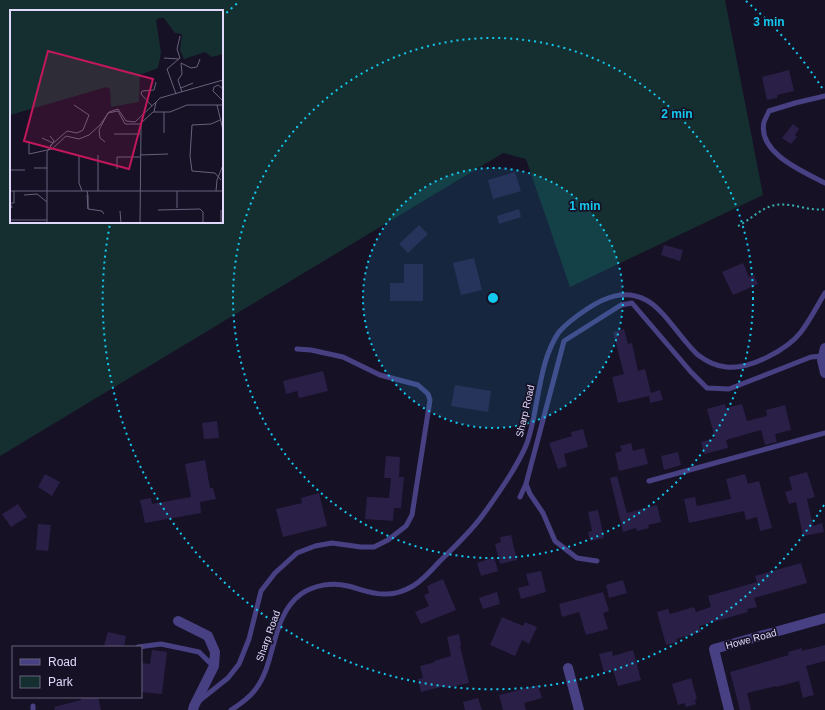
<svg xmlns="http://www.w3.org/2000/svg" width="825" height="710" font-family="Helvetica,sans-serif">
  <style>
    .green { fill: #152f30; fill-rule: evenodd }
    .building { fill: #2a1f46 }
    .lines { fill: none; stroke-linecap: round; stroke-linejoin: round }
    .path { stroke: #38afb1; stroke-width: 2; stroke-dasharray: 2 3; stroke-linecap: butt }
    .lane { stroke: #474082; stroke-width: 5 }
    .street { stroke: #474082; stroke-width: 10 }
    .ring { fill: none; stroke: #13c8ef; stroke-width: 2; stroke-dasharray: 2 4 }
    .labels { text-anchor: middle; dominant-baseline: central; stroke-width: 3.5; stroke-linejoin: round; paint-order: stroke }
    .street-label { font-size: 10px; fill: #e0d9fc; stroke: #171126 }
    .inset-road { fill: none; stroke: #67617c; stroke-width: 1 }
    .view { fill: #c2185b; fill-opacity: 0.15; stroke: #c2185b; stroke-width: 2 }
    .inset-edge { fill: none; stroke: #e0d9fc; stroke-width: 2 }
    .centre { fill: #13c8ef; stroke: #171126; stroke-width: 2 }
    .ring-label { font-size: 12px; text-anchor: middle; font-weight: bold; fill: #13c8ef; stroke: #171126; stroke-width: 3.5; stroke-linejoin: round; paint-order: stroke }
  </style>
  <rect width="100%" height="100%" fill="#171126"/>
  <path class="green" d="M0,0H725L763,195L570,287L526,159L503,153L0,456ZM11,11H222V222H11Z"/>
  <path class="building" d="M789,70L794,91L777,95V98L767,100L762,77Z
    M793,124L799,129L795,135L797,137L791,144L782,138Z
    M515,172L521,191L493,199L488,180Z
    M519,209L521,217L499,224L497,216Z
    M419,225L428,234L408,253L399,244Z
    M664,245L683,250L680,261L661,255Z
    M474,258L482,290L461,295L453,263Z
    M743,263L749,277L754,275L758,284L733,295L722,272Z
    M404,264H423V301H390V283H404Z
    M624,329L628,344L632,343L638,371L645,369L651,393L660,390L663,400L650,403L649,396L618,403L612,377L624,374L613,332Z
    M323,371L328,391L299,398L297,391L286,394L283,381Z
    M455,385L491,391L488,412L451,406Z
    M725,404L726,408L742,404L747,421L767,416L766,410L785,405L791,430L775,434L777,442L765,445L761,430L726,440L728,448L704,454L701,442L715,438L707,409Z
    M217,421L219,438L204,439L202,423Z
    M583,429L588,447L564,454L567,466L558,469L549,443L572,436L571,432Z
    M631,443L633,451L644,448L648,464L619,471L615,453L622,451L620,446Z
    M678,452L681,465L664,470L661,456Z
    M386,456L400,457L399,477H404L401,508H394L393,521L365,519L367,497L389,498L391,478H384Z
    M205,460L210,488H213L216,499L200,502L201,513L145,523L140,500L151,498L152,504L191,497L185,464Z
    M807,472L815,497L807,499L813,526L822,523L824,532L803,536L796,502L789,504L785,492L792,490L789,477Z
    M45,474L60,482L52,496L38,487Z
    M745,474L748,484L759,481L772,528L760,531L757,517L746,520L744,511L689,523L684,499L695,497L697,506L731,499L726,479Z
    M617,476L627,513L657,505L661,522L648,525L649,528L637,531L636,528L623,532L610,478Z
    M319,493L327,526L283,537L276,509L302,503L301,498Z
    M18,504L27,517L11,527L2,514Z
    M598,510L604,538L590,541L588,532L592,531L588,512Z
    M38,524L51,525L48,551L36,550Z
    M511,535L517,560L500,564L495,544L501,542L500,537Z
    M494,557L498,571L481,576L477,563Z
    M801,563L807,583L754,598L757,607L747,609L748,612L699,626L701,632L676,639L677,642L666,645L657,612L668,609L670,614L694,607L696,612L711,607L708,596L757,582L755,576Z
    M541,571L546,592L521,599L518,588L529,585L526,574Z
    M443,579L456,610L421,624L415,612L429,606L424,595L429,593L427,586Z
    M623,580L627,593L609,598L606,585Z
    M497,592L500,604L483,609L479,598Z
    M603,592L609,611L603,613L608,629L586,635L579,612L562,617L559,604Z
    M502,617L523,626L525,622L537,627L529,644L522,640L515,656L490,645Z
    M108,632L126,636L124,647H112L104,645Z
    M459,634L461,645L460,646L469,683L446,688L445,686L421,692L418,679L423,678L420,666L435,662L434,661L451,656L447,637Z
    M825,645V661L806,666L814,695L803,698L799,681L776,687V686L747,693L751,710H740L730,672L789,655L788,652L802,648V651Z
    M152,650L167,652L162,694L141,692V663L150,664Z
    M633,650L641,680L618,686L613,670L604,672L599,654L612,651L613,656Z
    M691,678L697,699L695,700L696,704L686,707L684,703L678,705L672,684Z
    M538,685L542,698L524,703L526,710H503L499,695Z
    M81,697H98L101,710H55L54,707L81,700Z
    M478,698L482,710H465L463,702Z"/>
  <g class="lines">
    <path class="path" d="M738,226C750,220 762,207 776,205C792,202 809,212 825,209"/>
    <path class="lane" d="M825,96L795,103L769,111C768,114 765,119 764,122C757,153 804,172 825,183
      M649,481L825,433
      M520,497L526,484
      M597,561L577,558L555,541L543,513L530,494L526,484L564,341L621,305L632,303L691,372L707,388L729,389L811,357L823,356
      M138,647L161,644L199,652L213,666
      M199,701L228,678L239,664L249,639L261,591L275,573L297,553L315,546L332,543L361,547H374L388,540L406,526L412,515L430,400L428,394L418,385L380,375L343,357L311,350L297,349
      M33,706V710
      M231,710C239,705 249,698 255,690C277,662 270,617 301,594C314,585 332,582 348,586C361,589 373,595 387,594C395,594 406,590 413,586C423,580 431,571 439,562C455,546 472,531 485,512C498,494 519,464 527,443C539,409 538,362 559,332C566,324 578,315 587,309C605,297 625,289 646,300C664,309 682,341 698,355C706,361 716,366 726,367C749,370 787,350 801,332C810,320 817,306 825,293"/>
    <path class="street" d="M825,348L822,360L825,373
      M178,621L208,636L215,652L214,666L194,706L193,710
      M568,668L579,710
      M729,710L714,649L825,618"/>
  </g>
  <circle cx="493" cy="298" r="130" fill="#13c8ef" fill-opacity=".12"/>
  <g class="ring">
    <circle cx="493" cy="298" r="130"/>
    <circle cx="493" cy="298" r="260"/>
    <path d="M824 505A390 390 0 0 1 110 224M222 17A390 390 0 0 1 240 1M746 1A390 390 0 0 1 824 91"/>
  </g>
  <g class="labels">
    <g class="street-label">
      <text transform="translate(525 411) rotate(-77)">Sharp Road</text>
      <text transform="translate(268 636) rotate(-70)">Sharp Road</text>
      <text transform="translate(751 639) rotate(-15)">Howe Road</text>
    </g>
  </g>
  <g transform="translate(10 10)">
    <rect width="213" height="213" fill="#171126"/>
    <path d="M0,0H213V44L202,47L195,42L174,49L170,40L172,24L165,23L154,8H149L146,10L151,43L148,58L130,65L129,92L101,97L100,79L97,77L0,105Z" fill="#152f30"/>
    <path class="inset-road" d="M154,48L169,49M171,78L183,73M213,79L208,75L204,77L203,81L213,91M172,82L168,70L172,64L171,53L181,58L187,57L190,49M166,84L157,59L170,48L167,39L170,26M207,95L213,120M142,96L131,84L132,81L144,80L146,72M144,102L146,92L150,88L213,70M154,102V123M210,110L201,114L182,115L180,146L182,161L205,163L211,170M104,124H130M32,128L43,133M19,131V144L42,139L56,126L69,129L79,125L90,115L99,102L108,99L116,111L125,112L146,92M95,132L90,128L89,120L98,103L108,101L115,114H131M40,136L57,121L67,123L73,120L79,105L64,95M88,145V181M130,145L158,144M69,146V173L72,181M24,158H37M107,159V147H130M0,160H15M0,181H213M77,181L78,186V199L77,185M206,181L207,170L213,155M14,185L27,184L37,192M2,198L0,193H4V181M167,198V181M78,199L92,201L94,204M148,200L190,199L193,202V213M211,200V213M110,201L111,213M0,210H37M37,213V142L44,131L40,126M130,213L131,113L143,102H160L177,95H213"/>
    <path class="view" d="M38,41L143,69L119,159L14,131Z"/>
    <rect width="213" height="213" class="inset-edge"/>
  </g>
  <circle cx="493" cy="298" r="6" class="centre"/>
  <g class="ring-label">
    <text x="769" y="26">3 min</text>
    <text x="677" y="118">2 min</text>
    <text x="585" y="210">1 min</text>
  </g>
  <rect x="12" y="646" width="130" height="52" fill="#171126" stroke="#67617c"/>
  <rect x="20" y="659" width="20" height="6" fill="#474082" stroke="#67617c"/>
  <text x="48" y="666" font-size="12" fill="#e0d9fc">Road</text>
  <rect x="20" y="676" width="20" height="12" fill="#152f30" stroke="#67617c"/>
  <text x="48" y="686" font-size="12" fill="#e0d9fc">Park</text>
</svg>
